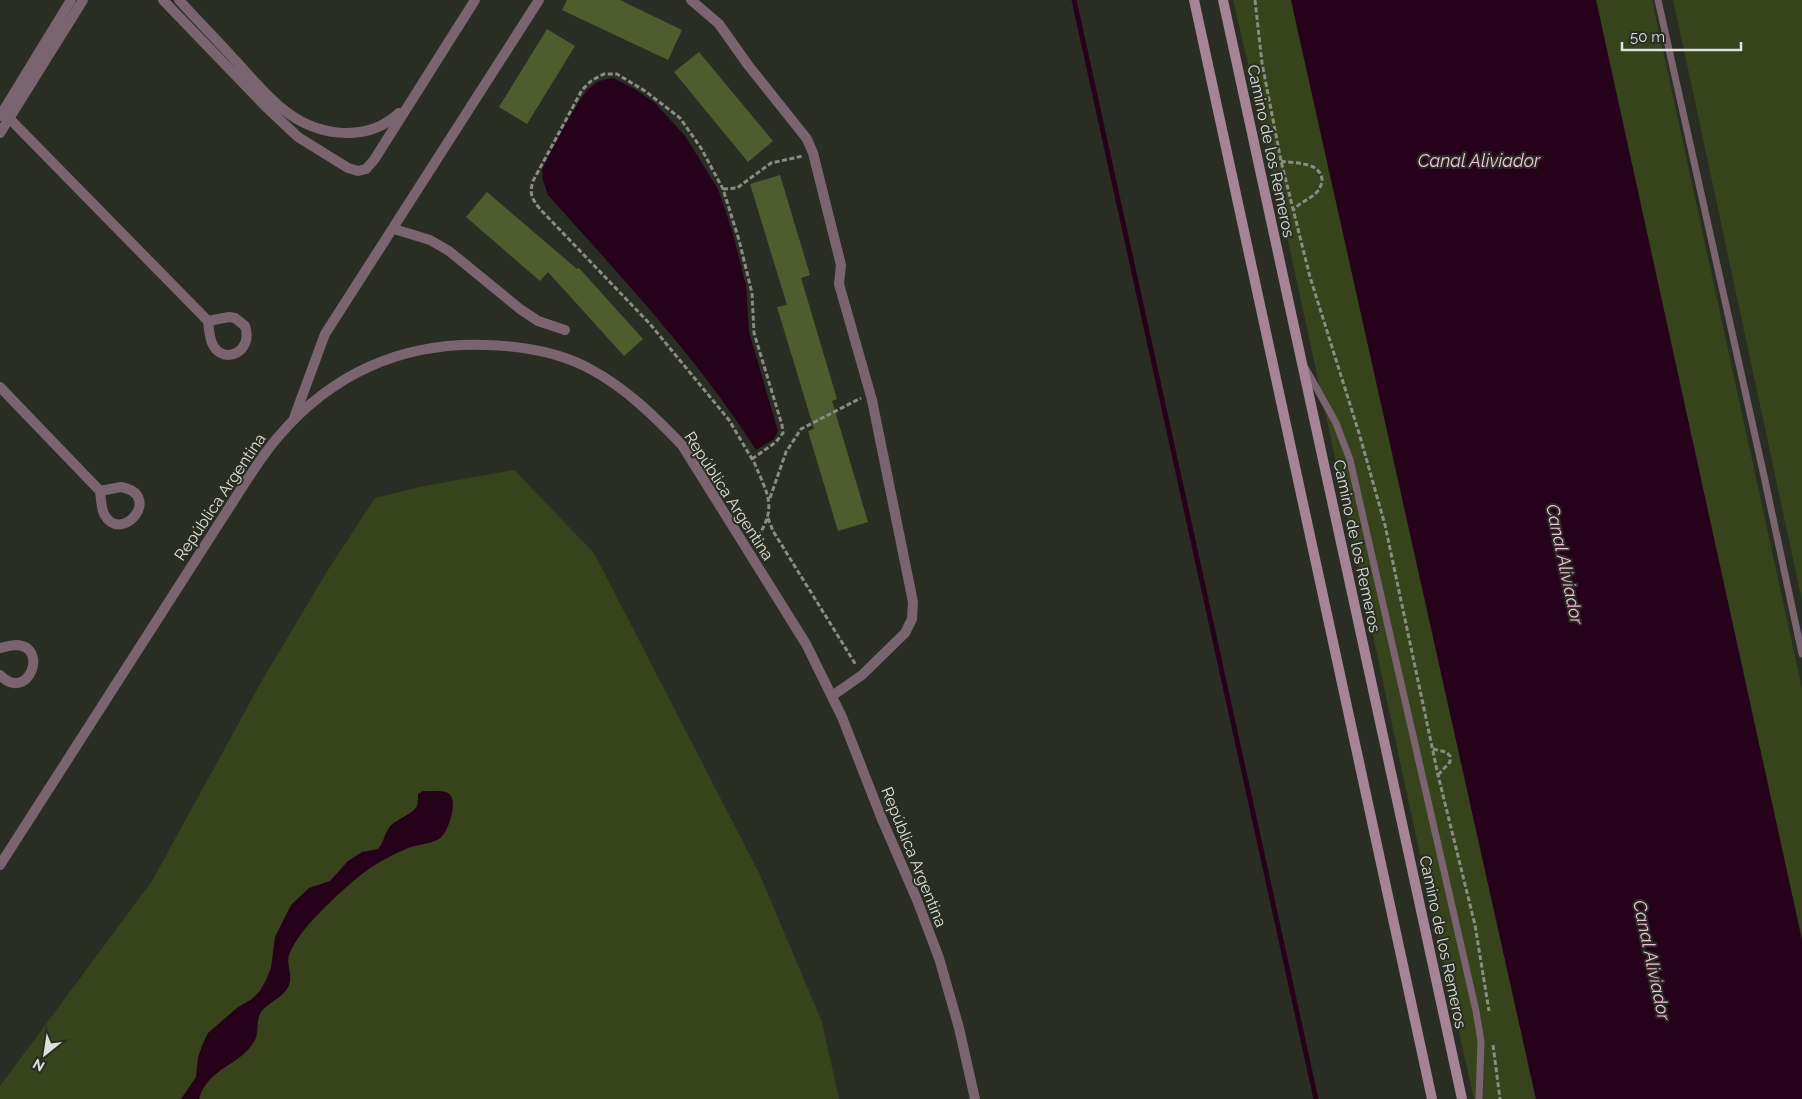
<svg xmlns="http://www.w3.org/2000/svg" width="1802" height="1099" font-family="Raleway,sans-serif">
  <style>
    .green { fill: #37431a }
    .water { fill: #26021a }
    .lines { fill: none; stroke-linecap: round; stroke-linejoin: round }
    .stream { stroke: #26021a; stroke-width: 5 }
    .building { fill: #4f5d2e }
    .path { stroke: #898c84; stroke-width: 3; stroke-dasharray: 5 2.5; stroke-linecap: butt }
    .lane { stroke: #7a6470; stroke-width: 7 }
    .street { stroke: #7a6470; stroke-width: 10 }
    .secondary { stroke: #a68496; stroke-width: 10 }
    .labels { text-anchor: middle; dominant-baseline: central; stroke-width: 4; stroke-linejoin: round; paint-order: stroke }
    .street-label { font-size: 16px; fill: #dee0da; stroke: #2a2d24 }
    .water-label { font-size: 18px; font-style: italic; fill: #fabedf; stroke: #2a2d24 }
  </style>
  <rect width="100%" height="100%" fill="#2a2d24"/>
  <path class="green" d="M1233,0H1291L1536,1099H1474C1391,733 1319,365 1233,0Z
    M1596,0H1652L1802,689V940Z
    M1673,0H1802V601L1687,64Z
    M514,470L594,553L759,873L822,1022L839,1099H0V1086L152,881L264,677L326,573L375,498L424,486Z"/>
  <path class="water" d="M1291,0H1596L1802,940V1099H1536Z
    M613,78L633,88L655,103L685,136L718,189L732,230L746,285L749,332L778,431L774,439L756,450C697,357 621,277 548,195L543,181L542,169C553,149 576,99 592,86C599,80 605,79 613,78Z
    M423,791C430,792 438,790 445,792C460,795 450,824 445,832C438,845 421,843 408,848C392,855 376,863 362,874C340,892 299,928 289,955C286,965 293,975 289,985C284,998 267,1002 260,1014C256,1022 259,1032 255,1040C241,1066 208,1067 199,1099H181L196,1077L198,1057L203,1043L208,1033L238,1007L252,999L260,991L266,980L271,968L275,937L291,905L309,888L330,881L348,861L362,852L378,849C384,843 384,834 389,828C395,819 414,814 417,806C418,802 418,797 418,794Z"/>
  <g class="lines">
    <path class="stream" d="M1074,0L1316,1099"/>
  </g>
  <path class="building" d="M567,0H620L682,30L668,60L562,10Z
    M547,29L575,46L527,124L499,107Z
    M699,52L773,141L748,162L674,72Z
    M780,175L810,275L801,278L837,399L832,401L868,522L838,531L808,431L814,429L777,307L787,305L750,184Z
    M487,192L577,269L579,268L643,339L624,356L548,272L540,281L466,217Z"/>
  <g class="lines">
    <path class="path" d="M1255,0L1262,63L1281,161L1310,277L1359,433L1385,525L1438,775L1475,925L1489,1011
      M1281,161C1295,164 1319,161 1322,179C1322,184 1320,189 1316,193C1310,199 1301,202 1294,209
      M723,189L737,188L771,163L803,156
      M752,459L776,442L783,433L782,425L754,333L752,293L739,240L723,189L701,148L680,118L645,91L617,74H604L592,80L582,90L533,181C529,194 532,199 540,209L650,324L729,420L752,459L754,462C768,496 778,506 756,540
      M770,498L786,452L801,429L861,398
      M768,518L773,531L856,665
      M1433,749L1446,752L1450,756V762L1438,775
      M1493,1045L1500,1099"/>
    <path class="lane" d="M1658,0L1764,476L1802,654
      M1306,369L1336,423L1350,460L1476,1011L1481,1041L1479,1099"/>
    <path class="street" d="M163,0L265,106L298,137L348,168L358,171L366,169L374,160L475,0
      M179,0C197,20 216,39 234,59C250,76 266,96 284,110C318,137 367,143 399,113
      M691,0L719,24L748,65L807,139L813,153L841,265L839,284L872,400L913,602L912,619L905,633L862,675L832,696
      M3,112L208,321
      M0,116L71,0
      M0,133L83,0
      M394,229L430,240L449,251L520,309L538,321L565,330
      M229,317L235,318L245,326C254,351 224,366 213,345C209,338 209,329 208,321Z
      M0,387L100,491
      M294,418L325,334L539,0
      M121,487C164,495 121,546 104,514C101,507 101,499 100,491Z
      M0,648C5,647 11,645 16,645C50,646 28,704 0,675
      M0,865L243,486C254,469 265,452 278,437C332,373 403,342 486,345C522,346 560,352 592,370C627,389 655,417 682,445L806,644L842,717L881,817L917,900L939,958L959,1028L975,1099"/>
    <path class="secondary" d="M1194,0L1432,1099
      M1223,0L1462,1099"/>
  </g>
  <g class="labels">
    <g class="street-label">
      <text transform="translate(1271 151) rotate(78)">Camino de los Remeros</text>
      <text transform="translate(729 496) rotate(57)">República Argentina</text>
      <text transform="translate(220 497) rotate(-56)">República Argentina</text>
      <text transform="translate(1357 546) rotate(78)">Camino de los Remeros</text>
      <text transform="translate(914 857) rotate(68)">República Argentina</text>
      <text transform="translate(1443 942) rotate(78)">Camino de los Remeros</text>
    </g>
    <g class="water-label">
      <text x="1479" y="160">Canal Aliviador</text>
      <text transform="translate(1565 564) rotate(78)">Canal Aliviador</text>
      <text transform="translate(1652 960) rotate(78)">Canal Aliviador</text>
    </g>
  </g>
  <g transform="translate(45 1054) rotate(210)" stroke="#2a2d24" stroke-width="4" paint-order="stroke">
  <path d="M0-4L9 19L0 12L-9 19Z" fill="#dee0da"/>
  <text y="-8" font-size="14" font-weight="bold" text-anchor="middle" fill="#dee0da">N</text>
  </g>
  <path d="M1622 42v8h119v-8" fill="none" stroke="#dee0da" stroke-width="2.5"/>
  <text x="1630" y="42" font-size="15" fill="#dee0da" stroke="#2a2d24" stroke-width="4" paint-order="stroke">50 m</text>
</svg>
